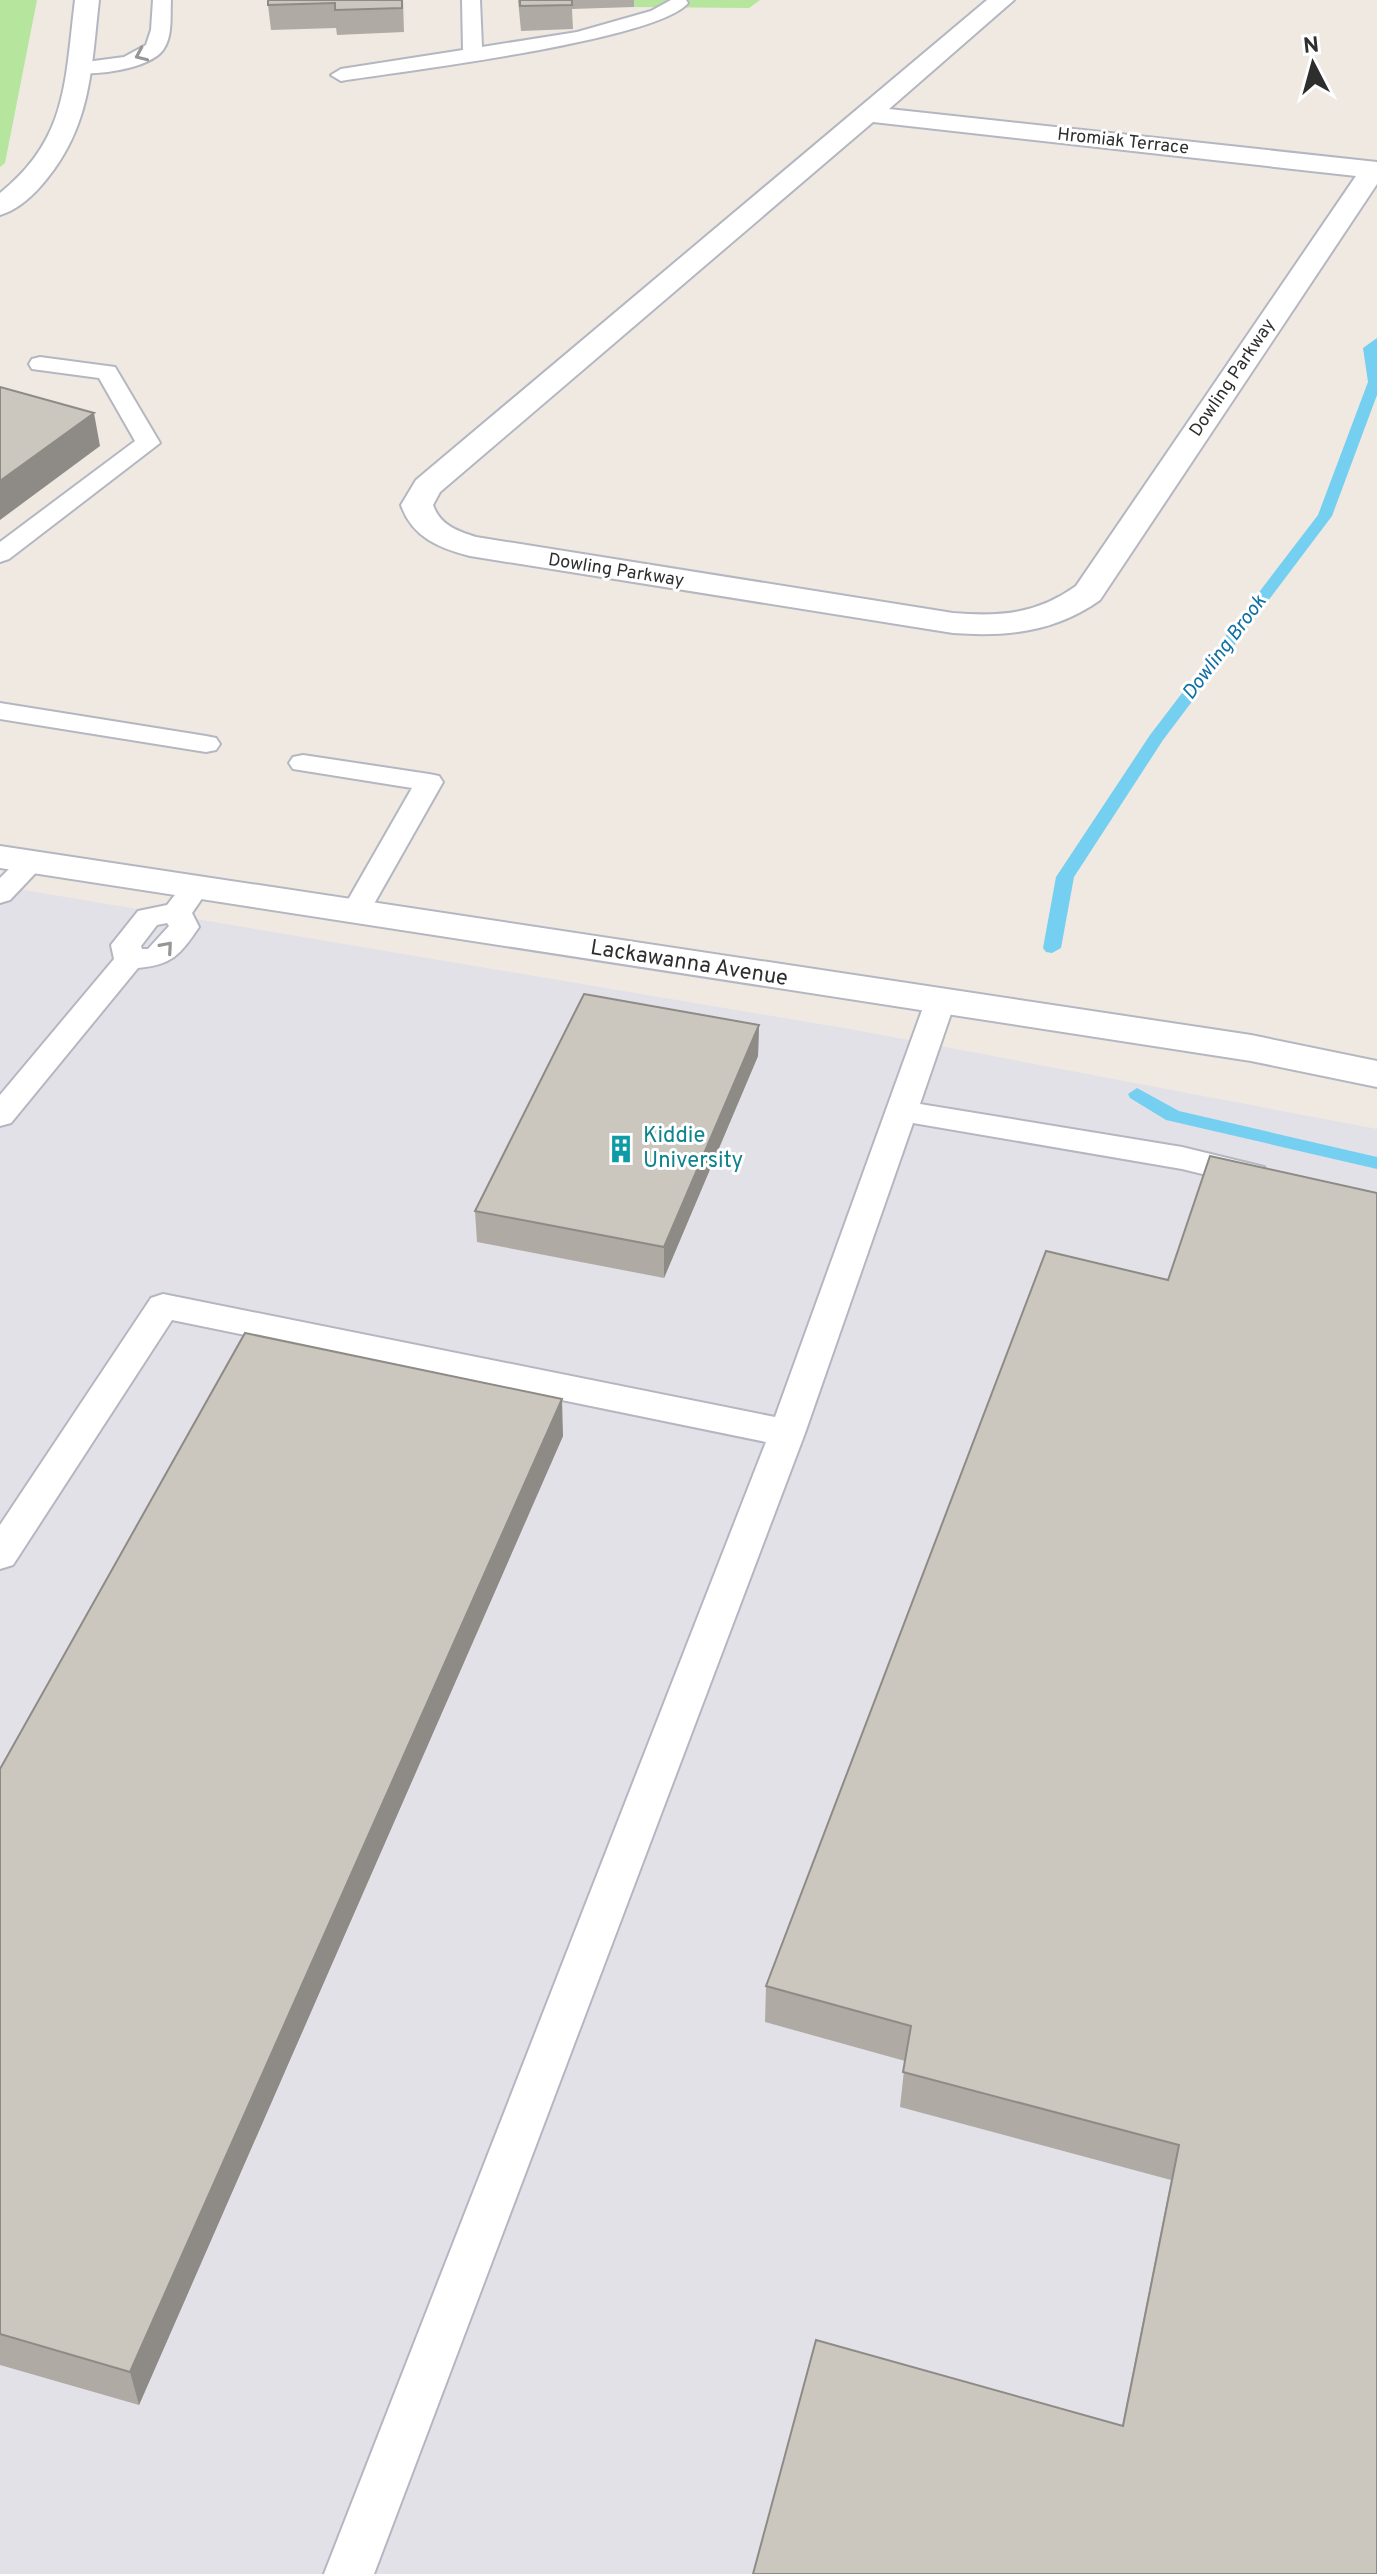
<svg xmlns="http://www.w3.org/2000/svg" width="1377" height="2574" font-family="Overpass,sans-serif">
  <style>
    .industrial { fill: #e3e1e8 }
    .green { fill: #b6e59e }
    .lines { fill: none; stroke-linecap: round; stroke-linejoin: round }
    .stream { fill: #75cff0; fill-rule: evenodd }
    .lane-casing { stroke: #b4b7c1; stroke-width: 4 }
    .street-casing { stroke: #b4b7c1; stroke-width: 4 }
    .secondary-casing { stroke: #b4b7c1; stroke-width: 4 }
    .lane { fill: #fff; fill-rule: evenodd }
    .street { fill: #fff; fill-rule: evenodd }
    .secondary { fill: #fff; fill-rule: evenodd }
    .wall { fill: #afaba4 }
    .shaded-wall { fill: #8e8b86 }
    .building { fill: #cbc7bf; stroke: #8e8b86; stroke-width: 2 }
    .oneway { stroke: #969696 }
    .labels { text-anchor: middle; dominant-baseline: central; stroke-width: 6; stroke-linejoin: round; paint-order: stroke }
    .far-street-label { font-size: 18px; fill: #2e2e2e; stroke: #fff }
    .far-water-label { font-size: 20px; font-style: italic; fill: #0d6fa3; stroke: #fff }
    .street-label { font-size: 22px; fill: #2e2e2e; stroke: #fff }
    .culture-label { font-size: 22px; fill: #0d838f; stroke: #fff; text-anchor: start }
  </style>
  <rect width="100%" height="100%" fill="#efe9e1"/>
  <path class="industrial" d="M0,886L861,1031L1377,1129V2574H0Z"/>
  <path class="green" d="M0,0H37L5,163L0,167Z
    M633,0H760L749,8L634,7Z"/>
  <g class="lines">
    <path class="stream" d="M1377,338V395L1332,516L1163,740L1074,877L1061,948L1052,953L1046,952L1043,948L1056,877L1150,735L1318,515L1368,382L1363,348Z
      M1137,1088L1179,1111L1377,1157V1169L1166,1120L1130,1098L1128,1094Z"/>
    <defs>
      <path id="lane" d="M153,0H171C170,16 173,36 163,50C149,69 92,77 71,72L68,68L71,64L124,57L146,45L151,30Z
        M462,0H480L482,47L577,32L651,11L671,0H686L688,3C656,41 402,71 341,81L331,75L341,69L463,50Z
        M40,357L115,367L160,443L9,559L0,562V542L135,441L99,378L32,369L29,364L32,359Z
        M0,703L206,736L216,738L220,744L216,750L206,752L0,719Z
        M303,755L429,774L439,776L443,782L366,918L356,921L346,918L341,912L412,788L293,769L289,763L293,757Z
        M32,853L42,856L46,862L10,900L0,903V878L22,856Z
        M188,888L198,891L203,897L192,913L199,927C180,955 172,965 138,968L11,1123L0,1126V1095L114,959L111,945L138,911L167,905L178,891ZM167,923L169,926L148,949H142L141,946L157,925Z
        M940,992L951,995L955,1002L920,1104L1182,1147L1264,1167L1268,1175L1264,1183L1252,1186L1182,1169L913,1123L805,1433L374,2574H324L766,1442L172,1320L13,1565L0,1569V1525L151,1298L163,1294L775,1417L925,1002L929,995Z"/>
      <path id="street" d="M75,0H99C91,72 91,130 40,187C30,198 15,211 0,215V193C68,139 65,80 75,0Z
        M987,0H1014L889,109L1377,162V184L1100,600C1055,632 1007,637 953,633L470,556C439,548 412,537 401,505L416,480ZM873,122L1356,176L1076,586C1037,614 1000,617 953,613L476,537C457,531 440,525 433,505L440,492Z"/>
      <path id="secondary" d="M0,846L1251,1035L1377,1061V1087L1251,1061L0,868Z"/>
    </defs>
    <use href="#lane" class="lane-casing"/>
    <use href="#street" class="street-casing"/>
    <use href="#secondary" class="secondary-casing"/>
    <use href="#lane" class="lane"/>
    <use href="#street" class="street"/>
    <use href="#secondary" class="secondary"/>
  </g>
  <path class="wall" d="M403,0L404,32L337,35L336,28L271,30L268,5Z
    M518,0H634V7L572,9L573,29L521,31Z
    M759,1025L758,1056L664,1278L477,1242L475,1211Z
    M1168,1280L1377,2574L1122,2426L1171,2180L900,2107L905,2061L765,2022L766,1986Z
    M563,1436L139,2405L0,2365V1769Z"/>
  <path class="shaded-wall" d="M94,413L100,446L0,520V481Z
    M759,1025L758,1056L664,1278V1247Z
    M562,1399L563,1436L139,2405L130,2372Z"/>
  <path class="building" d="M268,0H402V8L335,10V3L268,5Z
    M520,0H572V5L520,6Z
    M0,387L94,413L0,481Z
    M584,994L759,1025L664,1247L475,1211Z
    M1210,1156L1377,1193V2574H753L816,2340L1123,2426L1179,2145L903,2072L911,2026L766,1986L1046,1251L1168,1280Z
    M245,1333L562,1399L130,2372L0,2334V1769Z"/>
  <defs><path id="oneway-chevron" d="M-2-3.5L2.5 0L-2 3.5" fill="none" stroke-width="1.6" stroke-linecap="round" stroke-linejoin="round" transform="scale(2)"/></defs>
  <g class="oneway">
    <use href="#oneway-chevron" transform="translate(141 55) rotate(156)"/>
    <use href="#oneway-chevron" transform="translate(167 947) rotate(-49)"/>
  </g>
  <defs>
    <symbol id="building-bare" viewBox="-9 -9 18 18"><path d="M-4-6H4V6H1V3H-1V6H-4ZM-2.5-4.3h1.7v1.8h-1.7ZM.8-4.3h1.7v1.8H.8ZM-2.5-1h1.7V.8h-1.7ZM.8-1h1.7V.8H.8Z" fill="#0f9aa8" stroke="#fff" stroke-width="2.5" paint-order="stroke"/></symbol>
  </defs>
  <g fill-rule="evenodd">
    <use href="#building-bare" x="601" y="1129" width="40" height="40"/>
  </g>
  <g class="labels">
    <g class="far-street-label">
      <text transform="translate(1123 142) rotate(6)">Hromiak Terrace</text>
      <text transform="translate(1233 378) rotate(-56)">Dowling Parkway</text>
      <text transform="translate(616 571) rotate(9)">Dowling Parkway</text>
    </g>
    <g class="far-water-label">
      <text transform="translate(1225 648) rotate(-53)">Dowling Brook</text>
    </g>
    <g class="street-label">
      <text transform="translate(689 964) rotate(9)">Lackawanna Avenue</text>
    </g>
    <g class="culture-label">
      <text x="643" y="1136">Kiddie<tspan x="643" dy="25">University</tspan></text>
    </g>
  </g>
  <g transform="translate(1313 64) rotate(354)" stroke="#ffffff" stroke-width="6" paint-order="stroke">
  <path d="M0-6L14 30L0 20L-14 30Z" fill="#2e2e2e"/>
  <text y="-12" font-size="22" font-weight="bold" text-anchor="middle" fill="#2e2e2e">N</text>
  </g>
</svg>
